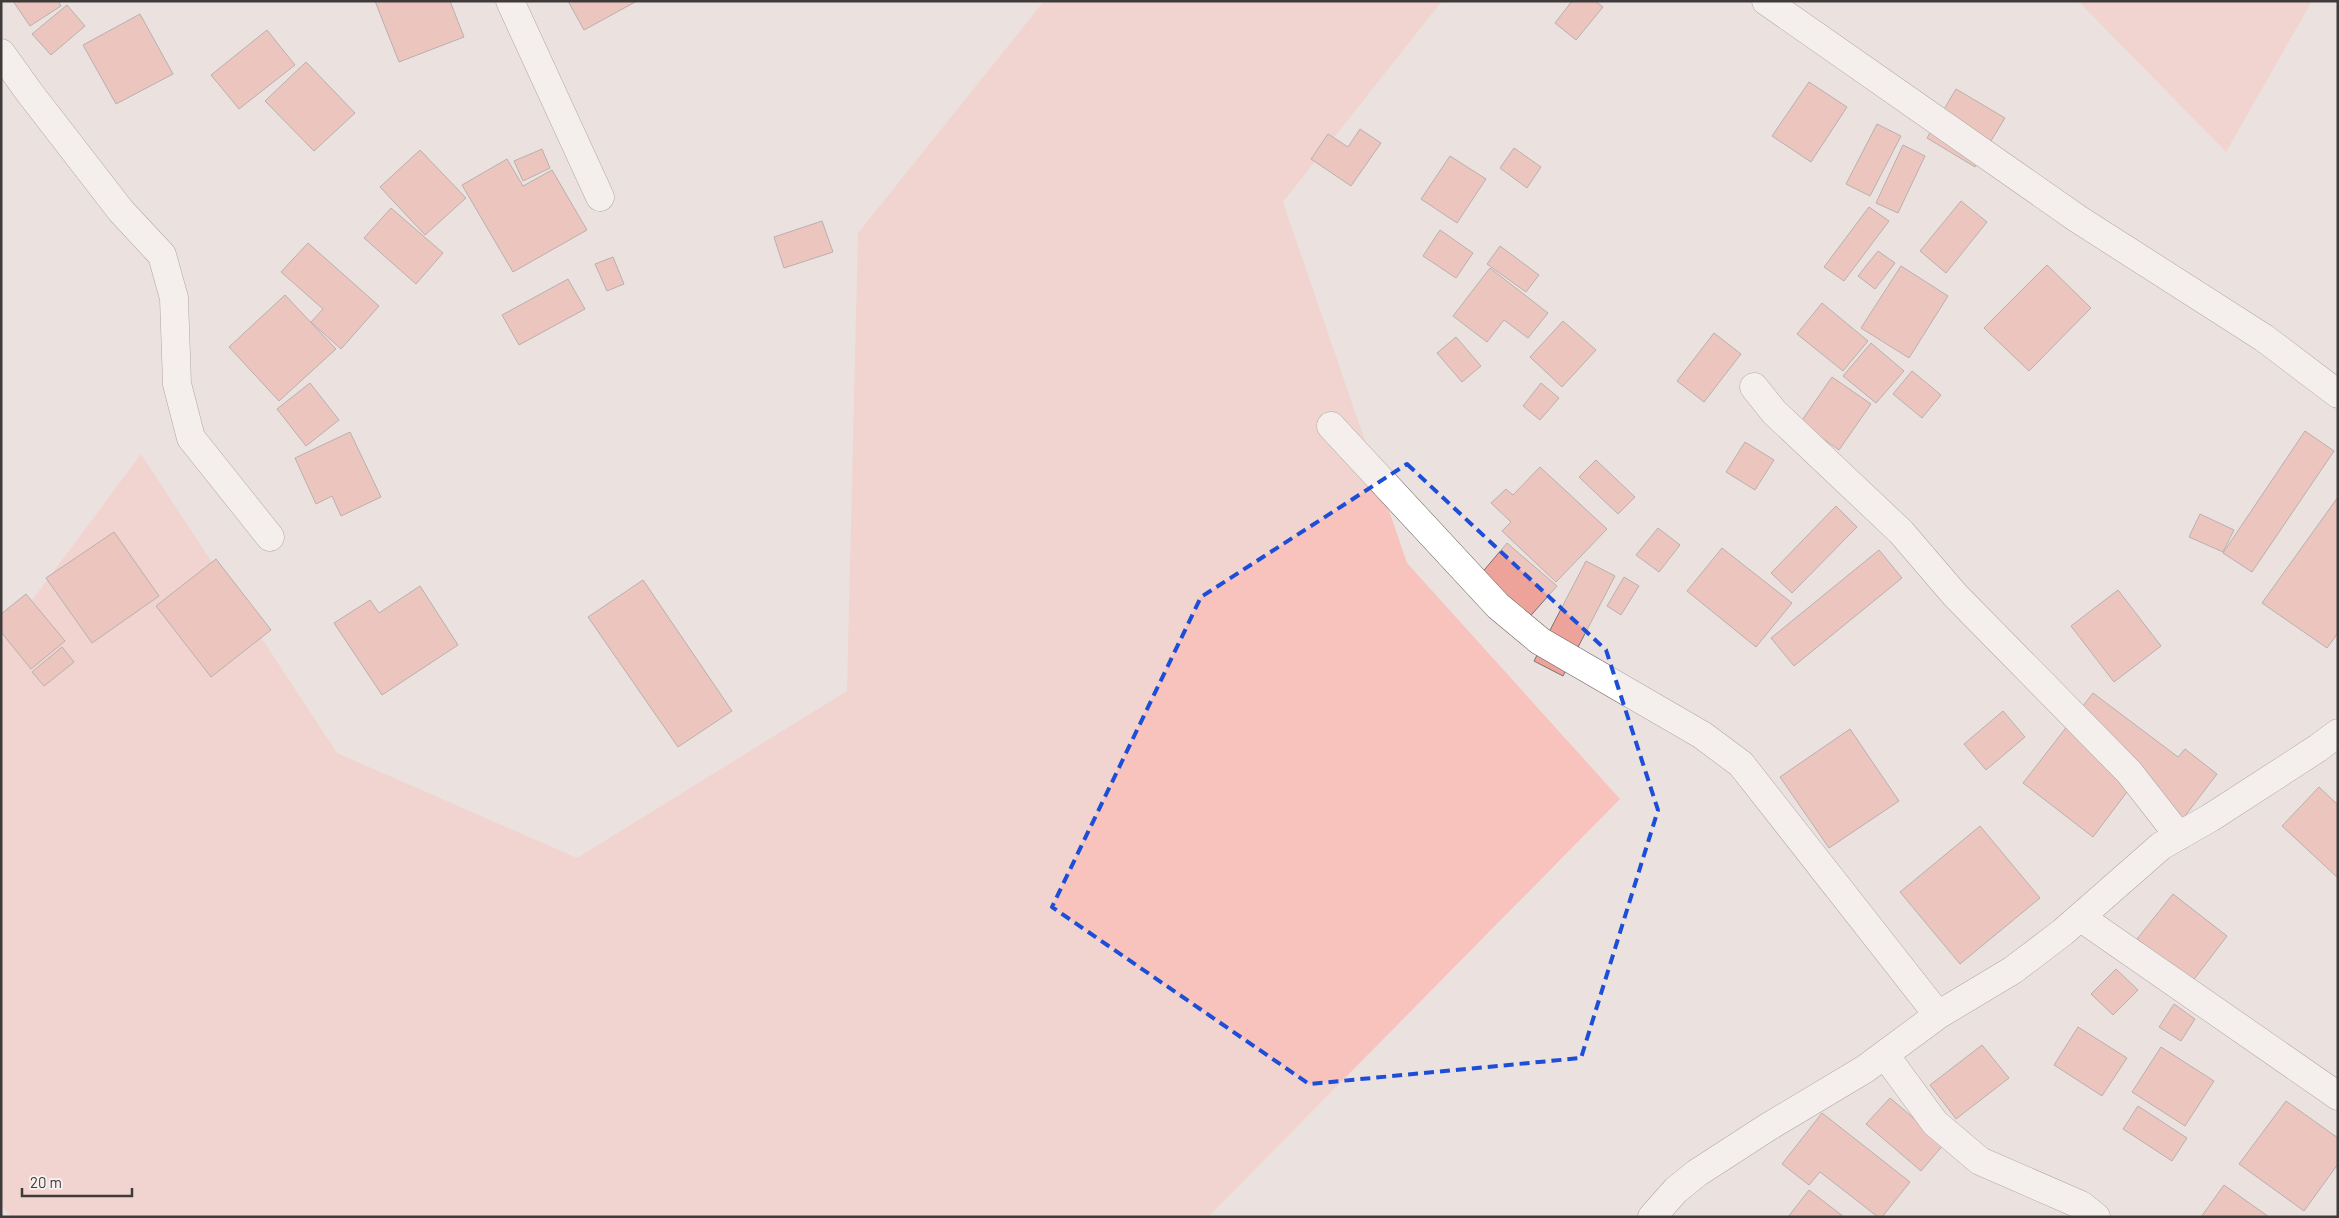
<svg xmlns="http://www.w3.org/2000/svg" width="2339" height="1218" font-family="Barlow,sans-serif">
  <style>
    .green { fill: #f8c3bd }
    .building { fill: #eea39a; stroke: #7b7271 }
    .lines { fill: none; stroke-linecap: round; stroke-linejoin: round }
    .street-casing { stroke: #6a6261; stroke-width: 29 }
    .street { stroke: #fff; stroke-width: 28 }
    .marked { fill: none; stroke: #1d4ed8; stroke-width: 4; stroke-dasharray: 10 6; stroke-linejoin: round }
  </style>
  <rect width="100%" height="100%" fill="#ebe1df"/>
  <path class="green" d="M1044,1H1442L1283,202L1407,563L1620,799L1208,1217H13L1,1206V642L141,454L337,753L577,858L847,691L858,233Z
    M2078,1H2312L2226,152Z"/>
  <path class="building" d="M13,1H58L61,6L30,26Z
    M375,1H450L464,37L399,62Z
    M568,1H637L584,30Z
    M1572,1H1595L1603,7L1576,40L1555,23Z
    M67,5L85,26L51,55L32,34Z
    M140,14L173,74L116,104L83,45Z
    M267,30L295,65L239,109L211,75Z
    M306,62L355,113L314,151L265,101Z
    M1809,82L1847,107L1811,162L1772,136Z
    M1956,89L2005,118L1975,167L1927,138Z
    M1877,124L1901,136L1870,196L1846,184Z
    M1360,129L1381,143L1351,186L1311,159L1328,134L1348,147Z
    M1903,145L1925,156L1898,213L1876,203Z
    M1514,148L1541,167L1527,188L1500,168Z
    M542,149L550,168L523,181L514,161Z
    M420,150L466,198L425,235L380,187Z
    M1450,156L1486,179L1457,223L1421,199Z
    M507,159L523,186L552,170L587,230L513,272L462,185Z
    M1961,201L1987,222L1946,273L1920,251Z
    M1869,207L1889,221L1844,281L1824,267Z
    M391,208L443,253L416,284L364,238Z
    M822,221L833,252L784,268L774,237Z
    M1440,230L1473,253L1456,278L1423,256Z
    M308,243L379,306L341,349L311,322L323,309L281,272Z
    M1500,246L1539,275L1526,292L1487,264Z
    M1878,251L1895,263L1875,289L1858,276Z
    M613,257L624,284L607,291L595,264Z
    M2047,265L2091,308L2029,371L1984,328Z
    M1901,266L1948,296L1909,358L1861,328Z
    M1490,268L1548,313L1528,338L1504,320L1487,342L1453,316Z
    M568,279L585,309L519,345L502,315Z
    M285,295L336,349L279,401L229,347Z
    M1822,303L1868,341L1843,371L1797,334Z
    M1563,321L1596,350L1562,387L1530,357Z
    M1714,333L1741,354L1704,402L1677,381Z
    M1456,337L1481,366L1462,382L1437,353Z
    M1871,343L1904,371L1876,403L1843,376Z
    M1912,371L1941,395L1922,418L1893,394Z
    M1832,377L1871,404L1839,450L1800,423Z
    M310,383L339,420L306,446L277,409Z
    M1541,383L1559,398L1540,420L1523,406Z
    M2305,431L2334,451L2252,572L2223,553Z
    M350,432L381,497L341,516L332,496L316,504L295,458Z
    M1745,442L1774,460L1755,490L1726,472Z
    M1596,460L1635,497L1618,514L1579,477Z
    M1540,467L1607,529L1556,582L1502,531L1511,522L1491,503L1506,489L1513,495Z
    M2338,497V633L2327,648L2262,603Z
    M1836,506L1857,527L1792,593L1771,573Z
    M2200,514L2234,530L2223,552L2189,537Z
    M1658,528L1680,545L1659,572L1636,555Z
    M114,532L159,596L92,643L46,578Z
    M1507,543L1557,586L1518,630L1469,588Z
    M1722,548L1792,603L1756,647L1687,591Z
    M1879,550L1902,578L1794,666L1771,638Z
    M216,559L271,630L211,677L156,606Z
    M1586,561L1615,576L1563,676L1534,661Z
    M1624,577L1639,586L1621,615L1607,606Z
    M643,580L732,711L678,747L588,617Z
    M420,586L458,645L382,695L334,623L370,600L379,613Z
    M2118,590L2161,646L2114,682L2071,626Z
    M26,594L65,641L31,669L1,632V614Z
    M62,647L74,662L44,686L32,672Z
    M2093,693L2178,757L2185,749L2217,774L2172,833L2139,776L2093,837L2023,783Z
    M2003,711L2025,737L1986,770L1964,744Z
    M1850,729L1899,801L1829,848L1780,777Z
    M2319,787L2338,805V878L2282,826Z
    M1980,826L2040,898L1960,964L1900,892Z
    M2173,894L2227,936L2192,982L2137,939Z
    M2116,969L2138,990L2113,1015L2091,994Z
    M2174,1004L2195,1019L2181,1041L2159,1027Z
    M2078,1027L2127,1058L2102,1096L2054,1065Z
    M1982,1045L2009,1078L1956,1119L1930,1085Z
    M2161,1047L2214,1081L2185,1126L2132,1092Z
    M1890,1098L1944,1144L1921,1171L1866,1124Z
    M2286,1101L2338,1138V1164L2304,1211L2239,1164Z
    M2138,1106L2187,1138L2172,1161L2123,1129Z
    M1822,1113L1910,1182L1882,1217H1878L1820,1172L1809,1185L1782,1164Z
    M2224,1185L2269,1217H2201Z
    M1809,1190L1844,1217H1788Z"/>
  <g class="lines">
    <defs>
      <path id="street" d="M510,1L600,197
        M1766,1L2078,219L2264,338L2338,394
        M1,53L29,92L121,211L162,255L174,298L177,384L191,438L270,537
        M1754,387L1774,412L1901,532L1955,595L2129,772L2179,836
        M1331,426L1498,606L1540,641L1702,735L1741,764L1938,1015
        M2080,917L2338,1096
        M1885,1055L1935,1123L1980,1161L2081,1205L2096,1217
        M1652,1217L1676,1190L1697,1173L1768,1127L1865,1069L1938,1015L2013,970L2063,932L2161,846L2210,818L2318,748L2338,733"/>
    </defs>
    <use href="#street" class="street-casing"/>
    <use href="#street" class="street"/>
  </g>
  <path d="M0 0H2339V1218H0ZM1407,464L1606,650L1658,810L1581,1058L1309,1084L1052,907L1201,597Z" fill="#ebe1df" fill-opacity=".55" fill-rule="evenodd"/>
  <path class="marked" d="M1407,464L1606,650L1658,810L1581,1058L1309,1084L1052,907L1201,597Z"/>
  <rect width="2339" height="1218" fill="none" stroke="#3f3b3b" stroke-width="5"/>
  <path d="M22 1188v8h110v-8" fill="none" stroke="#3f3b3b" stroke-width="2.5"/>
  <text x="30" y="1188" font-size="15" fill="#3f3b3b" stroke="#f8eeed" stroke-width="4" paint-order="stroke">20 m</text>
</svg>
